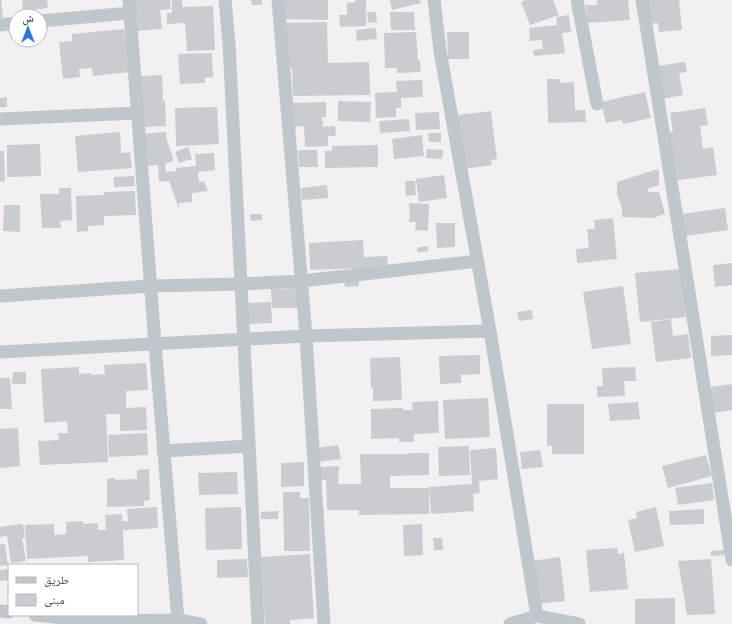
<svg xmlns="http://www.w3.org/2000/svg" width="732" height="624" font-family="'Alegreya Sans','Noto Naskh Arabic',sans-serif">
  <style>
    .building { fill: #caccd2 }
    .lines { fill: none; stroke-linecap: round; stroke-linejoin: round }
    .minor { stroke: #bfc7cd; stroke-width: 13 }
  </style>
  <rect width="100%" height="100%" fill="#f2f0f0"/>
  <path class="building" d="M0,0H1L3,17L0,18Z
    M22,0H47L48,8L23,11Z
    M134,0H170L171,9L160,10L162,29L137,31Z
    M172,0H182V7L213,6L215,50L187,51L185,23L167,24V13H172Z
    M251,0H262V5H252Z
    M284,0H328V20L283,19Z
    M355,0H366V26L340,27L339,15H347V3L355,2Z
    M390,0H420L421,3L392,10Z
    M526,0H553L559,15L530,25L521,2Z
    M597,0H628L630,20L587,23L586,5H597Z
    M645,0H679L682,30L659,32L658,23L648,24Z
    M367,12H376L377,22L368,23Z
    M390,12H414L415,30H391Z
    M569,15L571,32L562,33L565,53L534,56L533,50L543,49L542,40L530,41L529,28L557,25L556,17Z
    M327,22L328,63L369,62L370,95L293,96L292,68L287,69L286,23Z
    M376,28L377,39L357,41L356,30Z
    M124,29L129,72L93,76L92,68L79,69L80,77L63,79L59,42L72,41V34Z
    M416,32L418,61H420L421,72L397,73V68H385L384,33Z
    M447,32H469V59H448Z
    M212,53L213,77L205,78V83L180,84L178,54Z
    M685,62L687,72L679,73L683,95L663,99L657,66Z
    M162,75L163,101H165L166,126L143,127L141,76Z
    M547,79H560V83L574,82L575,110H585L586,122L548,123Z
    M422,80L423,97L401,98V108H396V117L376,118L375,93L397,92L396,81Z
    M645,92L651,118L623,124L622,120L606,123L601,102Z
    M7,97V107H0V98Z
    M338,101L371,102L370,122L338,121Z
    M326,102V117H322L323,127L335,126L336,136H328V146L305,147L304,126L294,127L293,103Z
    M217,107L219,144L176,146L175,108Z
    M705,108L708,125L700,126L703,149L713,147L717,175L673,181L666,133L673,132L670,113Z
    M491,111L497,159L491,160L492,165L464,169L457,115Z
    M439,112L440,129L416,130L415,113Z
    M409,119L410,131L380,133L379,121Z
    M120,132L121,153L130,152L132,168L78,172L75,136Z
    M166,132L167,141L173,157V161L165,164L166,172L176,171V168L196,166L195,154L214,153L215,170L198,172L199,182L204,181L208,191L192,193V202L179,203V209L169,181L159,182L158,165L144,166L141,134Z
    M428,133H441V142H429Z
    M422,135L424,156L394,159L392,139Z
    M40,144L41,176L7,177V145Z
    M378,145V167L325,168V151H332V146Z
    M188,147L192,159L179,163L175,152Z
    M427,149L443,150L442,159L426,158Z
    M298,150H317L318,167H299Z
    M0,151H4L5,181L0,182Z
    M658,169L659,174V185L647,189L648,192H659L665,214L653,218L622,217V208L617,194V182Z
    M444,175L447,198L419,202L416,179Z
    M134,176L135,186L114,187V177Z
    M405,181H415L416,195L406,196Z
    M327,185L328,198L302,200L301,188Z
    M59,188H71L72,220L60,221L61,228H42L40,194H59Z
    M135,191L136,215L104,216V225L88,226V231L77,232L76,196L104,195V192Z
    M409,203L429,204L428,231L415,230L416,222H409L410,209H409Z
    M4,205H20V232L3,231Z
    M725,208L728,230L686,236L682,214Z
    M250,214H262V220L251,221Z
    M613,218L617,259L577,263L576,249L589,248L587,229H595L594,220Z
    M436,223H455V247L437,248Z
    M363,240L364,257L387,256L388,267L310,270L309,243Z
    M428,246V251L418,253L417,248Z
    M732,263V285L715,287L713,265Z
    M681,269L686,317L640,322L635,273Z
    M359,277V286L345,287L344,279Z
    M623,286L631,344L592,349L583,292Z
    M300,288L301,308H272L271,289Z
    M271,302L272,323L245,324L244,303Z
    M532,310L533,319L519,321L517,312Z
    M671,319L673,336L688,334L691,358L656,362L651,322Z
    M732,335V355L711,356V336Z
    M480,355V374L461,375V383L440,384L439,356Z
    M400,357L402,400L373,401V388H371L370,358Z
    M146,363L148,390L126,391V408L146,407L147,430L120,431V414H106L108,462L40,465L38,441L59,440L58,433H68L67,421L44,423L41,369L79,367V374L91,373V375L105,374L104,365Z
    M635,367L636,381H624L625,396L597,397V386H603L602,368Z
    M13,372H26V384H12Z
    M0,378H10L12,409H0Z
    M732,384V410L714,413L710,387Z
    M488,398L490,437L445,439L443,400Z
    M438,401L439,433L414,434V442H399V438L371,439V409L403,408V410H413L412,402Z
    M638,402L640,419L610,421L608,404Z
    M547,404H584V454H552V446H547Z
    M18,428L20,466L0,468V429Z
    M147,433L148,455L109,457L108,435Z
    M338,445L341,459L318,462L316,448Z
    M469,446L470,475L439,476L438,447Z
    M496,448L498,479L479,481L480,493L473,494L474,511L431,514L429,487L472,484L470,450Z
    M540,450L543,467L522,469L520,452Z
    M409,453H429V475L390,476V488H429V514L359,515V510H327L326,480H319V467L339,466L338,484H361L360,454H409Z
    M706,455L712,476L668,488L662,466Z
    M304,462V486L281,487V463Z
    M149,469L150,500L144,501V506L107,507V479L115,478V480L137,479V470Z
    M237,472L238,494L199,495L198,473Z
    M712,483L714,500L678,505L675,488Z
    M283,492H300V498H309L310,551H284Z
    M157,507L158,528L123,530L124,560L88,562V556L27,559L25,525L54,524V535L66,534V522L83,521V524L98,523V530H106L105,515L122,514V521H128L127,509Z
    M241,507L242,549L206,550L205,508Z
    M656,507L664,546L635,552L628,520L637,518L636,512Z
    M704,509V524L670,525L669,511Z
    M278,511V519H261V512Z
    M23,524L25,538H22L26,561L11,563L7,536L0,537V527Z
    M422,524L423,555L404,556L403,525Z
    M433,538H442L443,550H434Z
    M0,544H5L8,565L0,566Z
    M617,548L618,554L624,553L628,589L590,592L586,550Z
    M724,550L725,555L711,556V551Z
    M310,554L314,618L290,620V624H265L261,557Z
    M560,557L565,601L536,604L531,561Z
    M247,559L248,577L217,578V560Z
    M711,559L715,614L687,615L678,561Z
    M9,569V580L0,581V570Z
    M675,598V624H635V599Z"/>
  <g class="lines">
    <path class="minor" d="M129,0L155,344L178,620
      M225,0L229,43L258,624
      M278,0L306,336L324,624
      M434,0L440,51L490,331L537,616
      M577,0L597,104
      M642,0L732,560
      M40,21L130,13
      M0,25L16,23
      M0,119L137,113
      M0,296L150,286L241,284L302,281L478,261
      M0,352L306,336L490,331
      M163,451L249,446
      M0,611L9,612
      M35,615L91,621L178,620L201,624
      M510,624L537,616L579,624"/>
  </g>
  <rect x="8" y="564" width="130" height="52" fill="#ffffff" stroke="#b6babd"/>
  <rect x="16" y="577" width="20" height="6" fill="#bfc7cd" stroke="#b6babd"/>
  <text x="44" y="584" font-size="12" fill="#49535b">طريق</text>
  <rect x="16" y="594" width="20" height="12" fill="#caccd2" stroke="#b6babd"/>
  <text x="44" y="604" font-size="12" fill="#49535b">مبنى</text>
  <g transform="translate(28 28)"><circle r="19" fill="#ffffff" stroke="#b6babd"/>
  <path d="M0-3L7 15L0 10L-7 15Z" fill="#297ad3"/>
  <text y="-6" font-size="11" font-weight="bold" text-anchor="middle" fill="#49535b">ش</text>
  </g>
</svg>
